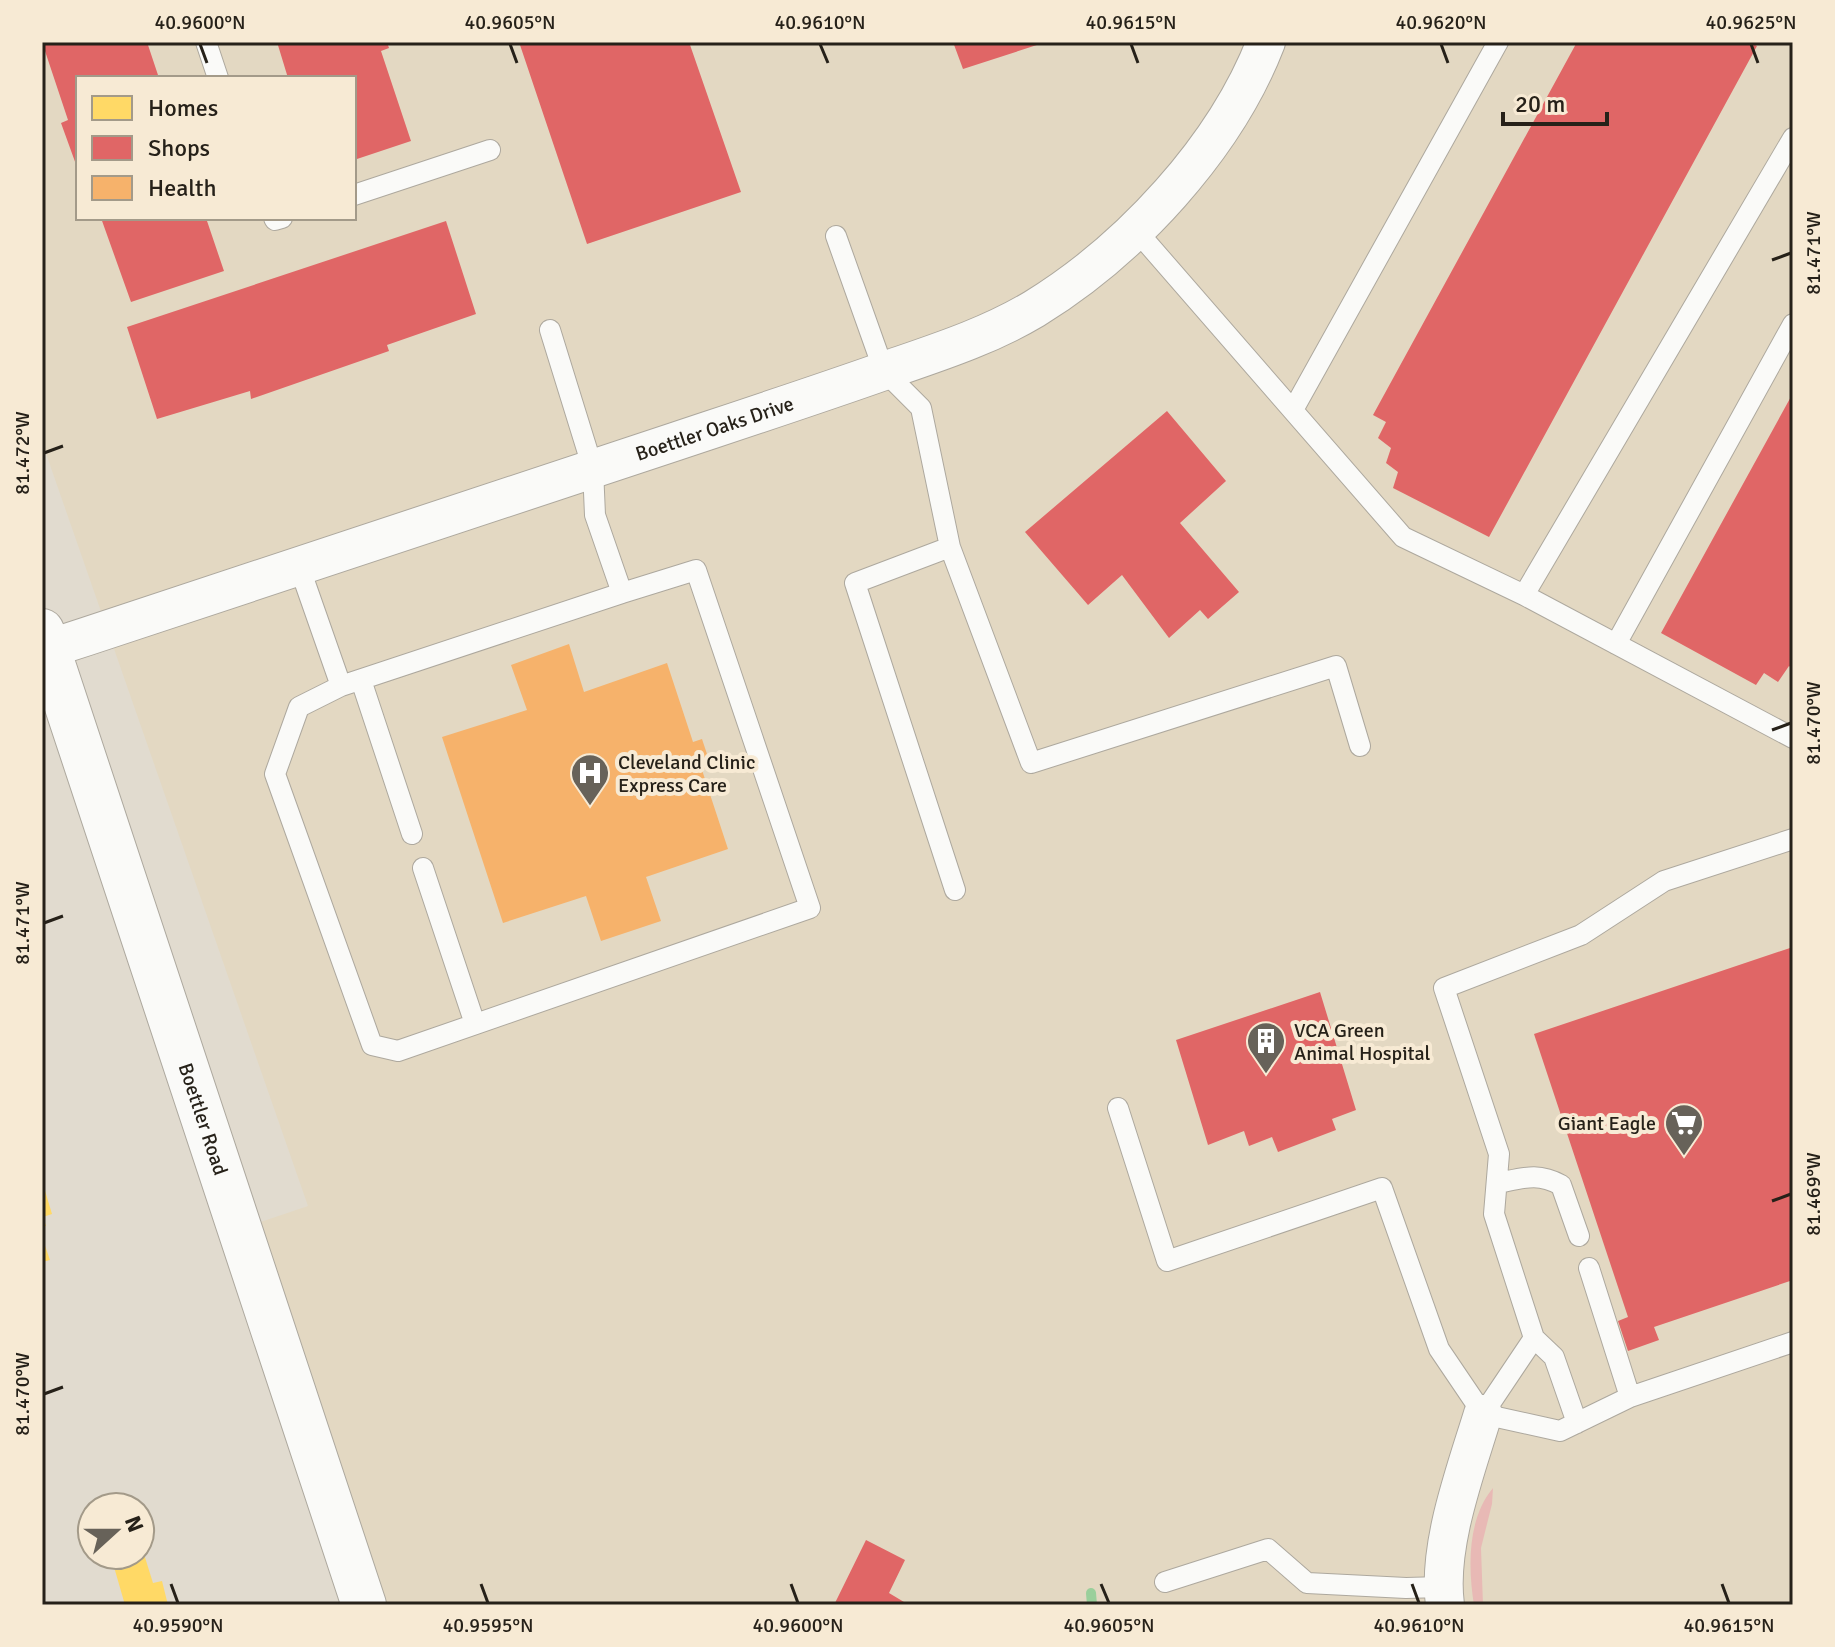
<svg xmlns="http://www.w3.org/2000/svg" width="1835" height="1647" font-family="Signika,sans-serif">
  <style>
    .built { fill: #e3d8c2; fill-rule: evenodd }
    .green { fill: #e8b9b5 }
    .homes { fill: #ffd966 }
    .shops { fill: #e06666 }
    .health { fill: #f6b26b }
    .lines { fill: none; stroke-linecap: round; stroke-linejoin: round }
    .stream { stroke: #9acf9b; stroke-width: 10 }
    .service-casing { stroke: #ada89e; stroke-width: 22 }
    .minor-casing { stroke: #ada89e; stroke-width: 40 }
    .tertiary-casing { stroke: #ada89e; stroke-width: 46 }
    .service { stroke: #fafaf8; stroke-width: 20 }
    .minor { stroke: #fafaf8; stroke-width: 38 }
    .tertiary { stroke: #fafaf8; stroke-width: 44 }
    .ticks { fill: none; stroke: #262119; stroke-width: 3 }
    .labels { text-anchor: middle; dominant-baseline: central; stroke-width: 8; stroke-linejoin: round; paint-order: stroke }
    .street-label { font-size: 20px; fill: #262119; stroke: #f7ead4 }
    .poi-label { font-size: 20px; fill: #262119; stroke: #f7ead4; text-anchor: start }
    .neatline { fill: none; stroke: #262119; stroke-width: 3 }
    .ticks-label { font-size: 20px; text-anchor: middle; fill: #262119 }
  </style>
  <rect width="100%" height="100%" fill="#e1dbcf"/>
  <path class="built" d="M42,42H1793V1605H364L240,1229L308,1206L42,442ZM78,78H354V218H78Z"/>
  <path class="green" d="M1493,1488L1492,1504L1481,1548L1483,1605H1474C1468,1568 1467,1519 1493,1488Z"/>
  <path class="homes" d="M43,1184L52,1214L43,1217L46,1226L42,1227Z
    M42,1237L50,1260L42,1262Z
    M143,1551L153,1583L162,1581L168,1605H125L112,1560L140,1555V1552Z"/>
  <path class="shops" d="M42,42H147L159,78H78V170L61,123L68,120Z
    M277,42H387L389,48L381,51L411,141L354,160V78H288Z
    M519,42H689L741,192L587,244Z
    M953,42H1042L1043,43L963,69Z
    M1577,42H1749L1757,46L1489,537L1393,488L1398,472L1386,463L1391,448L1378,438L1386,422L1373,415Z
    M101,218H206L224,271L131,302Z
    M446,221L476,314L387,345L389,351L251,399L250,391L157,419L127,327Z
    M1793,393V669L1789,666L1778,682L1764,673L1756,685L1661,633Z
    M1167,411L1226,481L1180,523L1239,592L1208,619L1200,610L1169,638L1122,575L1088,605L1025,532Z
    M1793,947V1280L1654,1327L1659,1340L1628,1351L1618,1321L1628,1317L1534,1034Z
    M1320,992L1356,1110L1332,1119L1336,1130L1278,1152L1272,1137L1249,1146L1244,1131L1208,1145L1176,1040Z
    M866,1540L905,1560L889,1593L909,1605H834Z"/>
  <path class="health" d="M569,644L584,692L667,663L693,742L702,739L711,766L702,770L728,849L646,877L661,921L601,941L586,896L503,923L442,737L527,710L511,665Z"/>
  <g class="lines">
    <path class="stream" d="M1091,1593L1092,1605"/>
    <defs>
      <path id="service" d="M206,42L218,78
        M354,195L490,150
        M274,218L275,220L282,218
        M1135,229L1403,537L1524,595L1793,738
        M836,236L884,371L921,408L950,547L1031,763L1336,666L1360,746
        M1293,410L1498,42
        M950,547L855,583L955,890
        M299,566L341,686L299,707L275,774L372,1045L398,1051L810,908L696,570L622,593L595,515L593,469L550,330
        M1524,595L1793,138
        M1616,644L1793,324
        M361,680L412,834
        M341,686L622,593
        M423,868L475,1024
        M1118,1108L1167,1261L1382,1188L1439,1349L1483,1414L1560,1431L1630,1397L1793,1342
        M1498,1183C1523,1178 1538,1172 1561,1185L1579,1236
        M1589,1268L1630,1397
        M1534,1338L1554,1357L1577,1423
        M1483,1414L1534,1338L1494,1214L1499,1154L1444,988L1581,935L1664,881L1793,839
        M1165,1582L1268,1549L1307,1583L1406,1588L1442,1587"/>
      <g id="minor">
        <path id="s1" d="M48,649C258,581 467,510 677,441C746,418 816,395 884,371C936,353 987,337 1034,309C1130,250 1225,148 1266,42"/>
        <path d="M1445,1605C1437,1546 1466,1470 1483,1414"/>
      </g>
      <g id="tertiary">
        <path id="s2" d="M42,631L364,1605"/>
      </g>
    </defs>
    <use href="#service" class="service-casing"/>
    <use href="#minor" class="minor-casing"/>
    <use href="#tertiary" class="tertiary-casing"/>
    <use href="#service" class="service"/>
    <use href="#minor" class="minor"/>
    <use href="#tertiary" class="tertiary"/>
  </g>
  <path class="ticks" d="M200,44L207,63M510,44L517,63M820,44L828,63M1131,44L1138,63M1441,44L1448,63M1751,44L1758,63M1772,260L1791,253M44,453L63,446M1772,730L1791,723M44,923L63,916M1772,1201L1791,1194M44,1394L63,1387M171,1584L178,1603M481,1584L488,1603M791,1584L798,1603M1101,1584L1109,1603M1412,1584L1419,1603M1722,1584L1729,1603"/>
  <defs>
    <symbol id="hospital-pin" viewBox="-11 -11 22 30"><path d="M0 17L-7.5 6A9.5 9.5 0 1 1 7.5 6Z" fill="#676259" stroke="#f7ead4"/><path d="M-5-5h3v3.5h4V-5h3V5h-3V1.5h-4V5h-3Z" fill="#fff"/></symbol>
    <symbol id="building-pin" viewBox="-11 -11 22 30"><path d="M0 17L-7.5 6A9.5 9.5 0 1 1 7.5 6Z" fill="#676259" stroke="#f7ead4"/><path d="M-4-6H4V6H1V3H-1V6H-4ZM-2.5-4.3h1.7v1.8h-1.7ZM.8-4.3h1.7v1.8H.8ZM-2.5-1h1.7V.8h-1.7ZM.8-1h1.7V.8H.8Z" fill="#fff"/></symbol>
    <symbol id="supermarket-pin" viewBox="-11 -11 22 30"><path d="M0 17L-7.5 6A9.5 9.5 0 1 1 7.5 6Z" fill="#676259" stroke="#f7ead4"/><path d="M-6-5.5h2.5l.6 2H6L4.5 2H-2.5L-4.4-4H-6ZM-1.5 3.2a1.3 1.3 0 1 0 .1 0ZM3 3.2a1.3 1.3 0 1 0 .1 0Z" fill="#fff"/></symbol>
  </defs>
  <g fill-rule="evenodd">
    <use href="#hospital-pin" x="568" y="751" width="44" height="60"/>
    <use href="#building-pin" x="1244" y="1019" width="44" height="60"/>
    <use href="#supermarket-pin" x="1662" y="1101" width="44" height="60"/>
  </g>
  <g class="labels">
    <g class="street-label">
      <text stroke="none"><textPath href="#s1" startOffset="702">Boettler Oaks Drive</textPath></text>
      <text stroke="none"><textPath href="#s2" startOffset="514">Boettler Road</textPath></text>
    </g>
    <g class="poi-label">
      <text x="618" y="762">Cleveland Clinic<tspan x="618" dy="23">Express Care</tspan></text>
      <text x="1294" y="1030">VCA Green<tspan x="1294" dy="23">Animal Hospital</tspan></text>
      <text x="1656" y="1123" text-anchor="end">Giant Eagle</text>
    </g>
  </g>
  <rect width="1835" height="1647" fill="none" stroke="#f7ead4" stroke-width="88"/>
  <rect x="76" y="76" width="280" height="144" fill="#f7ead4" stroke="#a39a89" stroke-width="2"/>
  <rect x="92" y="96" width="40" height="24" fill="#ffd966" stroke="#a39a89" stroke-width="2"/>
  <text x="148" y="116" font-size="24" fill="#262119">Homes</text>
  <rect x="92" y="136" width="40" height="24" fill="#e06666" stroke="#a39a89" stroke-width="2"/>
  <text x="148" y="156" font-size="24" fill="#262119">Shops</text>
  <rect x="92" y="176" width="40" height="24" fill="#f6b26b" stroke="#a39a89" stroke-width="2"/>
  <text x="148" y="196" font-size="24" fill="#262119">Health</text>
  <g transform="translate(116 1531) rotate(69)"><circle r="38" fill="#f7ead4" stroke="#a39a89" stroke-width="2"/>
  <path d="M0-6L14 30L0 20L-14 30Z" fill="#676259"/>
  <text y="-12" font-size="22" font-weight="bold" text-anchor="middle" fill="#262119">N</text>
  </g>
  <path d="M1503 112v12h104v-12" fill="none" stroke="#262119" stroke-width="4"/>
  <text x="1515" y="112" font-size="24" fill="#262119" stroke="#f7ead4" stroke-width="6" paint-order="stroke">20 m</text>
  <rect x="44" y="44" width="1747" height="1559" class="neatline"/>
  <g class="ticks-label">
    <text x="200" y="29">40.9600°N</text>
    <text x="510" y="29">40.9605°N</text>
    <text x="820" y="29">40.9610°N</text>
    <text x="1131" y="29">40.9615°N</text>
    <text x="1441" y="29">40.9620°N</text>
    <text x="1751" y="29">40.9625°N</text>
    <text transform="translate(1813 253) rotate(-90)" y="7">81.471°W</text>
    <text transform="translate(22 453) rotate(-90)" y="7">81.472°W</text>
    <text transform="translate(1813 723) rotate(-90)" y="7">81.470°W</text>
    <text transform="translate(22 923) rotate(-90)" y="7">81.471°W</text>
    <text transform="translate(1813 1194) rotate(-90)" y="7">81.469°W</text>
    <text transform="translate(22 1394) rotate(-90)" y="7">81.470°W</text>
    <text x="178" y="1632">40.9590°N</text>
    <text x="488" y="1632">40.9595°N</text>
    <text x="798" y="1632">40.9600°N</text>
    <text x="1109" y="1632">40.9605°N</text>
    <text x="1419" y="1632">40.9610°N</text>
    <text x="1729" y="1632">40.9615°N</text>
  </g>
</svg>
